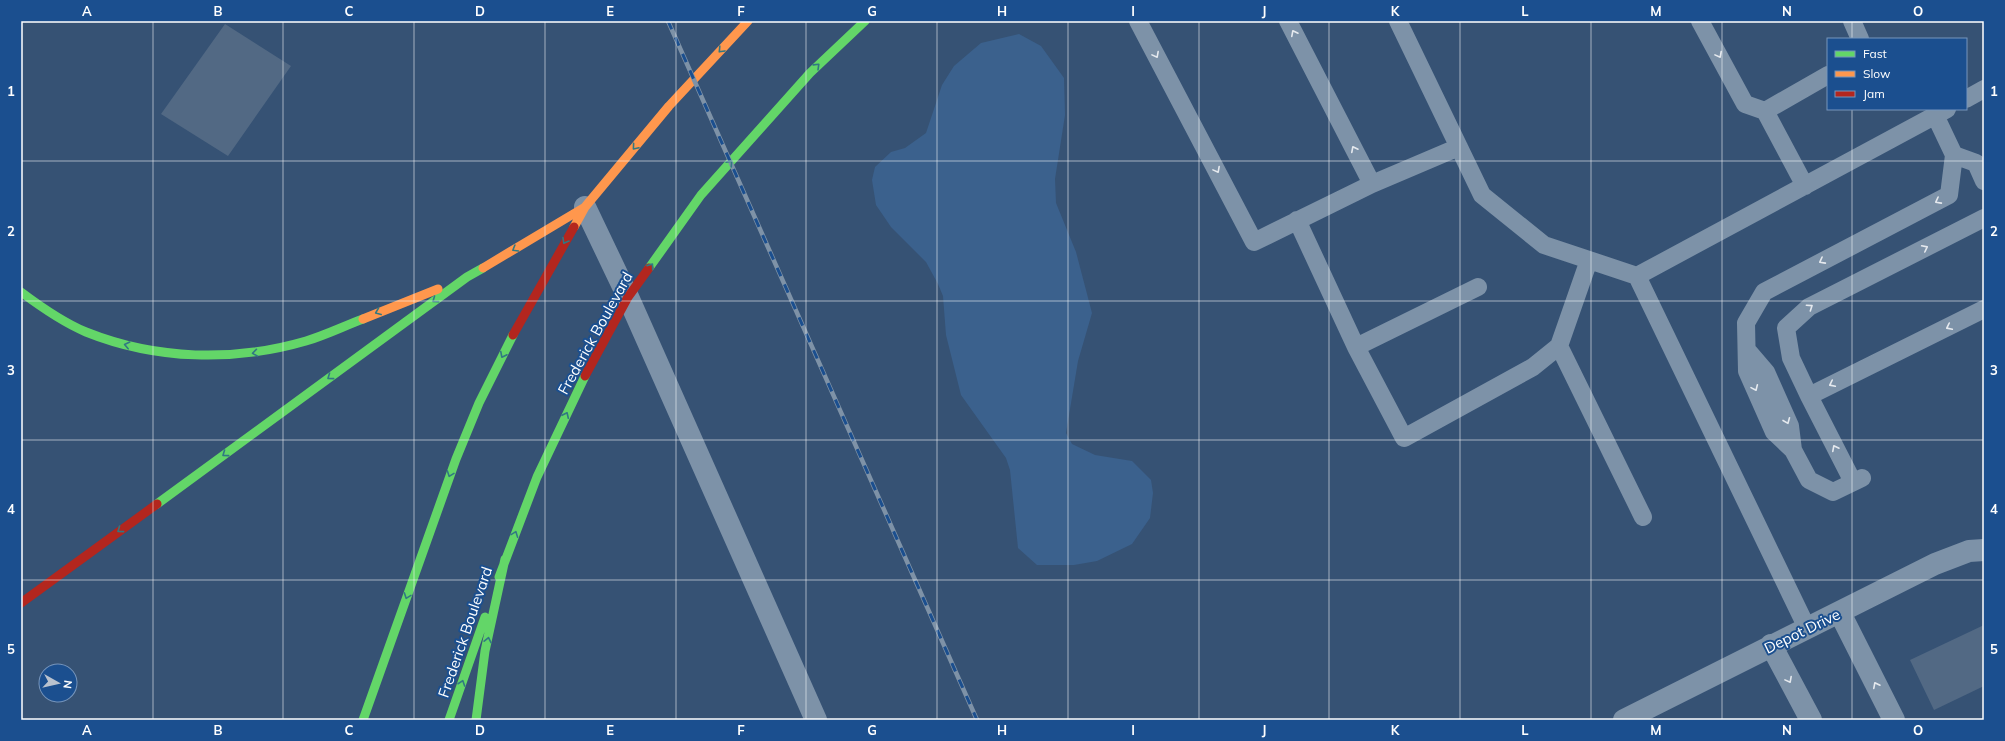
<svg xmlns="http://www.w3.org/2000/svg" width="2005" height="741" font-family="Mulish,sans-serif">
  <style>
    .water { fill: #3b618d }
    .building { fill: #526984 }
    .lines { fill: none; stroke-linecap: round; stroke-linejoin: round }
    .lane { stroke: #7d92a8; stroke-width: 18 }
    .street { stroke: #7d92a8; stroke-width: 22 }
    .fast { stroke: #63d668; stroke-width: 9 }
    .slow { stroke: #ff974d; stroke-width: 9 }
    .jam { stroke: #b3261e; stroke-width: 9 }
    .rail-casing { stroke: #7e92a7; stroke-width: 4.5 }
    .rail { stroke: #1b4f8f; stroke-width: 3; stroke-dasharray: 9; stroke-linecap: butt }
    .oneway { stroke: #e5e9ee }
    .oneway2 { stroke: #317883 }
    .grid { fill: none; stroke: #fff; stroke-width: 1; stroke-opacity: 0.55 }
    .labels { text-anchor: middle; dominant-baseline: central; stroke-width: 4; stroke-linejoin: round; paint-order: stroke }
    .street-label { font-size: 15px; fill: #fff; stroke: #1b4f8f }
    .neatline { fill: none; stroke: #fff; stroke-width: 1.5 }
    .grid-label { font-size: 13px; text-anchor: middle; font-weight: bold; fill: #fff }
  </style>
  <rect width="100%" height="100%" fill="#365274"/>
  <path class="water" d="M1019,34L1041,46L1064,78L1065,115L1055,179L1056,203L1076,252L1092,313L1078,361L1066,433L1072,444L1095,455L1132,461L1151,480L1153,493L1150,518L1132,544L1097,561L1074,565H1037L1018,548L1010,470L1006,458L961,395L946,335L943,296L938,284L926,262L891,227L876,205L872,180L875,167L891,152L905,148L926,133L942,85L954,66L981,43Z"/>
  <path class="building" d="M225,24L291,66L228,156L161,114Z
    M1984,625V686L1934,710L1910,660Z"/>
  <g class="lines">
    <path class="lane" d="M1138,21L1254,242L1372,184L1459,147
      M1288,21L1372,184
      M1398,21L1482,195L1544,245L1637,276
      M1700,21L1745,104L1765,111L1805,186
      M1852,21L1860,39
      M1966,99L1984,89
      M1765,111L1828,75
      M1954,155L1976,163L1984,181
      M1984,218L1809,307L1786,328L1791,358L1809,396L1984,309
      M1297,220L1356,347L1404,438L1533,367L1559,346L1589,260
      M1559,346L1643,517
      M1356,347L1478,287
      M1748,351L1766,372L1790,426L1793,450
      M1809,396L1853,482
      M1862,478L1833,492L1809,480L1793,450L1774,432L1747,371L1746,323L1764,292L1949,195L1954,155L1935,115
      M1807,628L1637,276L1947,109"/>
    <path class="street" d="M585,207L628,297L816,720
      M1840,613L1894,720
      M1771,645L1811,720
      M1624,720L1935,564L1969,551L1984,550"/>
    <path class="fast" d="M649,268L701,195L810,73L865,21
      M21,292C41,307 62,322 86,332C156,360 234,362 306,341C326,335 344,326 363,319
      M157,504L467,277L483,268
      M499,577L537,477L585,376
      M363,720L456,459L479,403L513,335
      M449,720L485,617
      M476,720L485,651L505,559"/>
    <path class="slow" d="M574,227L585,207L669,106L748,21
      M483,268L585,207
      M363,319L438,289"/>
    <path class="jam" d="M513,335L574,227
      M585,376L628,297L649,268
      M21,603L157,504"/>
    <defs>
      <path id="rail" d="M668,21L977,720"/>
    </defs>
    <use href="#rail" class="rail-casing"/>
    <use href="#rail" class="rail"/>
  </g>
  <defs><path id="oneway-chevron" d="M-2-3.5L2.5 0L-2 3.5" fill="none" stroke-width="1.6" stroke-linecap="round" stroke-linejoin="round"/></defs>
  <g class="oneway">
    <use href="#oneway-chevron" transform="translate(1294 33) rotate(-117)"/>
    <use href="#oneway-chevron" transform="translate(1156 55) rotate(62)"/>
    <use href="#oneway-chevron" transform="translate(1719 55) rotate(62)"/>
    <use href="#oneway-chevron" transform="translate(1354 149) rotate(-117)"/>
    <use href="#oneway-chevron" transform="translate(1217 170) rotate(62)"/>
    <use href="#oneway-chevron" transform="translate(1938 201) rotate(152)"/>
    <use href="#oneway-chevron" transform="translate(1925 248) rotate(-27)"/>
    <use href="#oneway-chevron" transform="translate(1822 261) rotate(152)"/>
    <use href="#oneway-chevron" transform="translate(1810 307) rotate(-34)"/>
    <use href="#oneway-chevron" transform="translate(1949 327) rotate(154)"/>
    <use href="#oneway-chevron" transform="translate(1832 384) rotate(154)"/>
    <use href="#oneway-chevron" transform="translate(1755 388) rotate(66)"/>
    <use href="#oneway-chevron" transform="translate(1787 421) rotate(68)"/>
    <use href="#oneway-chevron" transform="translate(1835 448) rotate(-117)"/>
    <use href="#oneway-chevron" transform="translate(1789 680) rotate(62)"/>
    <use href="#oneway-chevron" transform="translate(1876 685) rotate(-117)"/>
  </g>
  <g class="oneway2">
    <use href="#oneway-chevron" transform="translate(721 50) rotate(133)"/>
    <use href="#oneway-chevron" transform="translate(817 66) rotate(-44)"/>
    <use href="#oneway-chevron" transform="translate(635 147) rotate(130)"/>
    <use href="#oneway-chevron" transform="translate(730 163) rotate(-48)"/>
    <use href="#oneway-chevron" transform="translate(565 241) rotate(120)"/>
    <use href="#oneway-chevron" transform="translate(515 249) rotate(149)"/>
    <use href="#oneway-chevron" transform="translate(651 266) rotate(-55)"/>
    <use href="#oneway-chevron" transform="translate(435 300) rotate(144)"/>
    <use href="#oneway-chevron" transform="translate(378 312) rotate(158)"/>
    <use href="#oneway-chevron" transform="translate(127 345) rotate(-167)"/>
    <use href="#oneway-chevron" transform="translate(255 353) rotate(171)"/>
    <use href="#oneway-chevron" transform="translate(503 355) rotate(117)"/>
    <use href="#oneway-chevron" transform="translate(330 377) rotate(144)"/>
    <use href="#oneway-chevron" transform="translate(566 415) rotate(-65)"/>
    <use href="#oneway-chevron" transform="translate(225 454) rotate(144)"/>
    <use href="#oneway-chevron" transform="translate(450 474) rotate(110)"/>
    <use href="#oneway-chevron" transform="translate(120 530) rotate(144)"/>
    <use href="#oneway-chevron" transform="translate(515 534) rotate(-69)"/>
    <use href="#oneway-chevron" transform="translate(407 596) rotate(110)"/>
    <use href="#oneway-chevron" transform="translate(488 640) rotate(-78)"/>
    <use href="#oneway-chevron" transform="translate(462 683) rotate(-71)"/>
  </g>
  <path class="grid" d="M153,21V720M283,21V720M414,21V720M545,21V720M676,21V720M806,21V720M937,21V720M1068,21V720M1199,21V720M1329,21V720M1460,21V720M1591,21V720M1722,21V720M1852,21V39M1852,109V720M21,161H1984M21,301H1984M21,440H1984M21,580H1984"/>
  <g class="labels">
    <g class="street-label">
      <text transform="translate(595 333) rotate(-61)">Frederick Boulevard</text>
      <text transform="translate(1802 631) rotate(-26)">Depot Drive</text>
      <text transform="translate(465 632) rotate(-71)">Frederick Boulevard</text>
    </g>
  </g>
  <rect width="2005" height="741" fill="none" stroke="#1b4f8f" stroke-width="44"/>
  <rect x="1827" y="38" width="140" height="72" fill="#1b4f8f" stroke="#7695bc"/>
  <rect x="1835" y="51" width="20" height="6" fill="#63d668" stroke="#7695bc"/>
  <text x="1863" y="58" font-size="12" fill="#ffffff">Fast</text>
  <rect x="1835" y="71" width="20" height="6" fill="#ff974d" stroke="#7695bc"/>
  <text x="1863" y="78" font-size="12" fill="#ffffff">Slow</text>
  <rect x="1835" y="91" width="20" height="6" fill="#b3261e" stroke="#7695bc"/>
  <text x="1863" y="98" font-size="12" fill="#ffffff">Jam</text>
  <g transform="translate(58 683) rotate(98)"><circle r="19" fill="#1b4f8f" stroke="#7695bc"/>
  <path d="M0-3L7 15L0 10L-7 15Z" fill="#b9c2ce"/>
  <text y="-6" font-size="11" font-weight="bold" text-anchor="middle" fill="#ffffff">N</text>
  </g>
  <rect x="22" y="22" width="1961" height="697" class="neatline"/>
  <g class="grid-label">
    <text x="87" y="16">A</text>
    <text x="218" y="16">B</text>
    <text x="349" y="16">C</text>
    <text x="480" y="16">D</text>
    <text x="610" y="16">E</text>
    <text x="741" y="16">F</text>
    <text x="872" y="16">G</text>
    <text x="1002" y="16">H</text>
    <text x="1133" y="16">I</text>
    <text x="1264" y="16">J</text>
    <text x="1395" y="16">K</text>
    <text x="1525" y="16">L</text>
    <text x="1656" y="16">M</text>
    <text x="1787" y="16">N</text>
    <text x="1918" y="16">O</text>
    <text x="11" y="96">1</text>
    <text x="1994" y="96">1</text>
    <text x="11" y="236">2</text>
    <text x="1994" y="236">2</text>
    <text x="11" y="375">3</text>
    <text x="1994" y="375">3</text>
    <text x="11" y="514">4</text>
    <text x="1994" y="514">4</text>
    <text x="11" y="654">5</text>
    <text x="1994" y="654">5</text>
    <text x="87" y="735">A</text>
    <text x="218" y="735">B</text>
    <text x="349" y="735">C</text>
    <text x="480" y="735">D</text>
    <text x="610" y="735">E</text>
    <text x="741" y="735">F</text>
    <text x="872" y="735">G</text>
    <text x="1002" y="735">H</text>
    <text x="1133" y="735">I</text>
    <text x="1264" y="735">J</text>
    <text x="1395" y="735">K</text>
    <text x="1525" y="735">L</text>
    <text x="1656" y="735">M</text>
    <text x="1787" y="735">N</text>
    <text x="1918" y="735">O</text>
  </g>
</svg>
